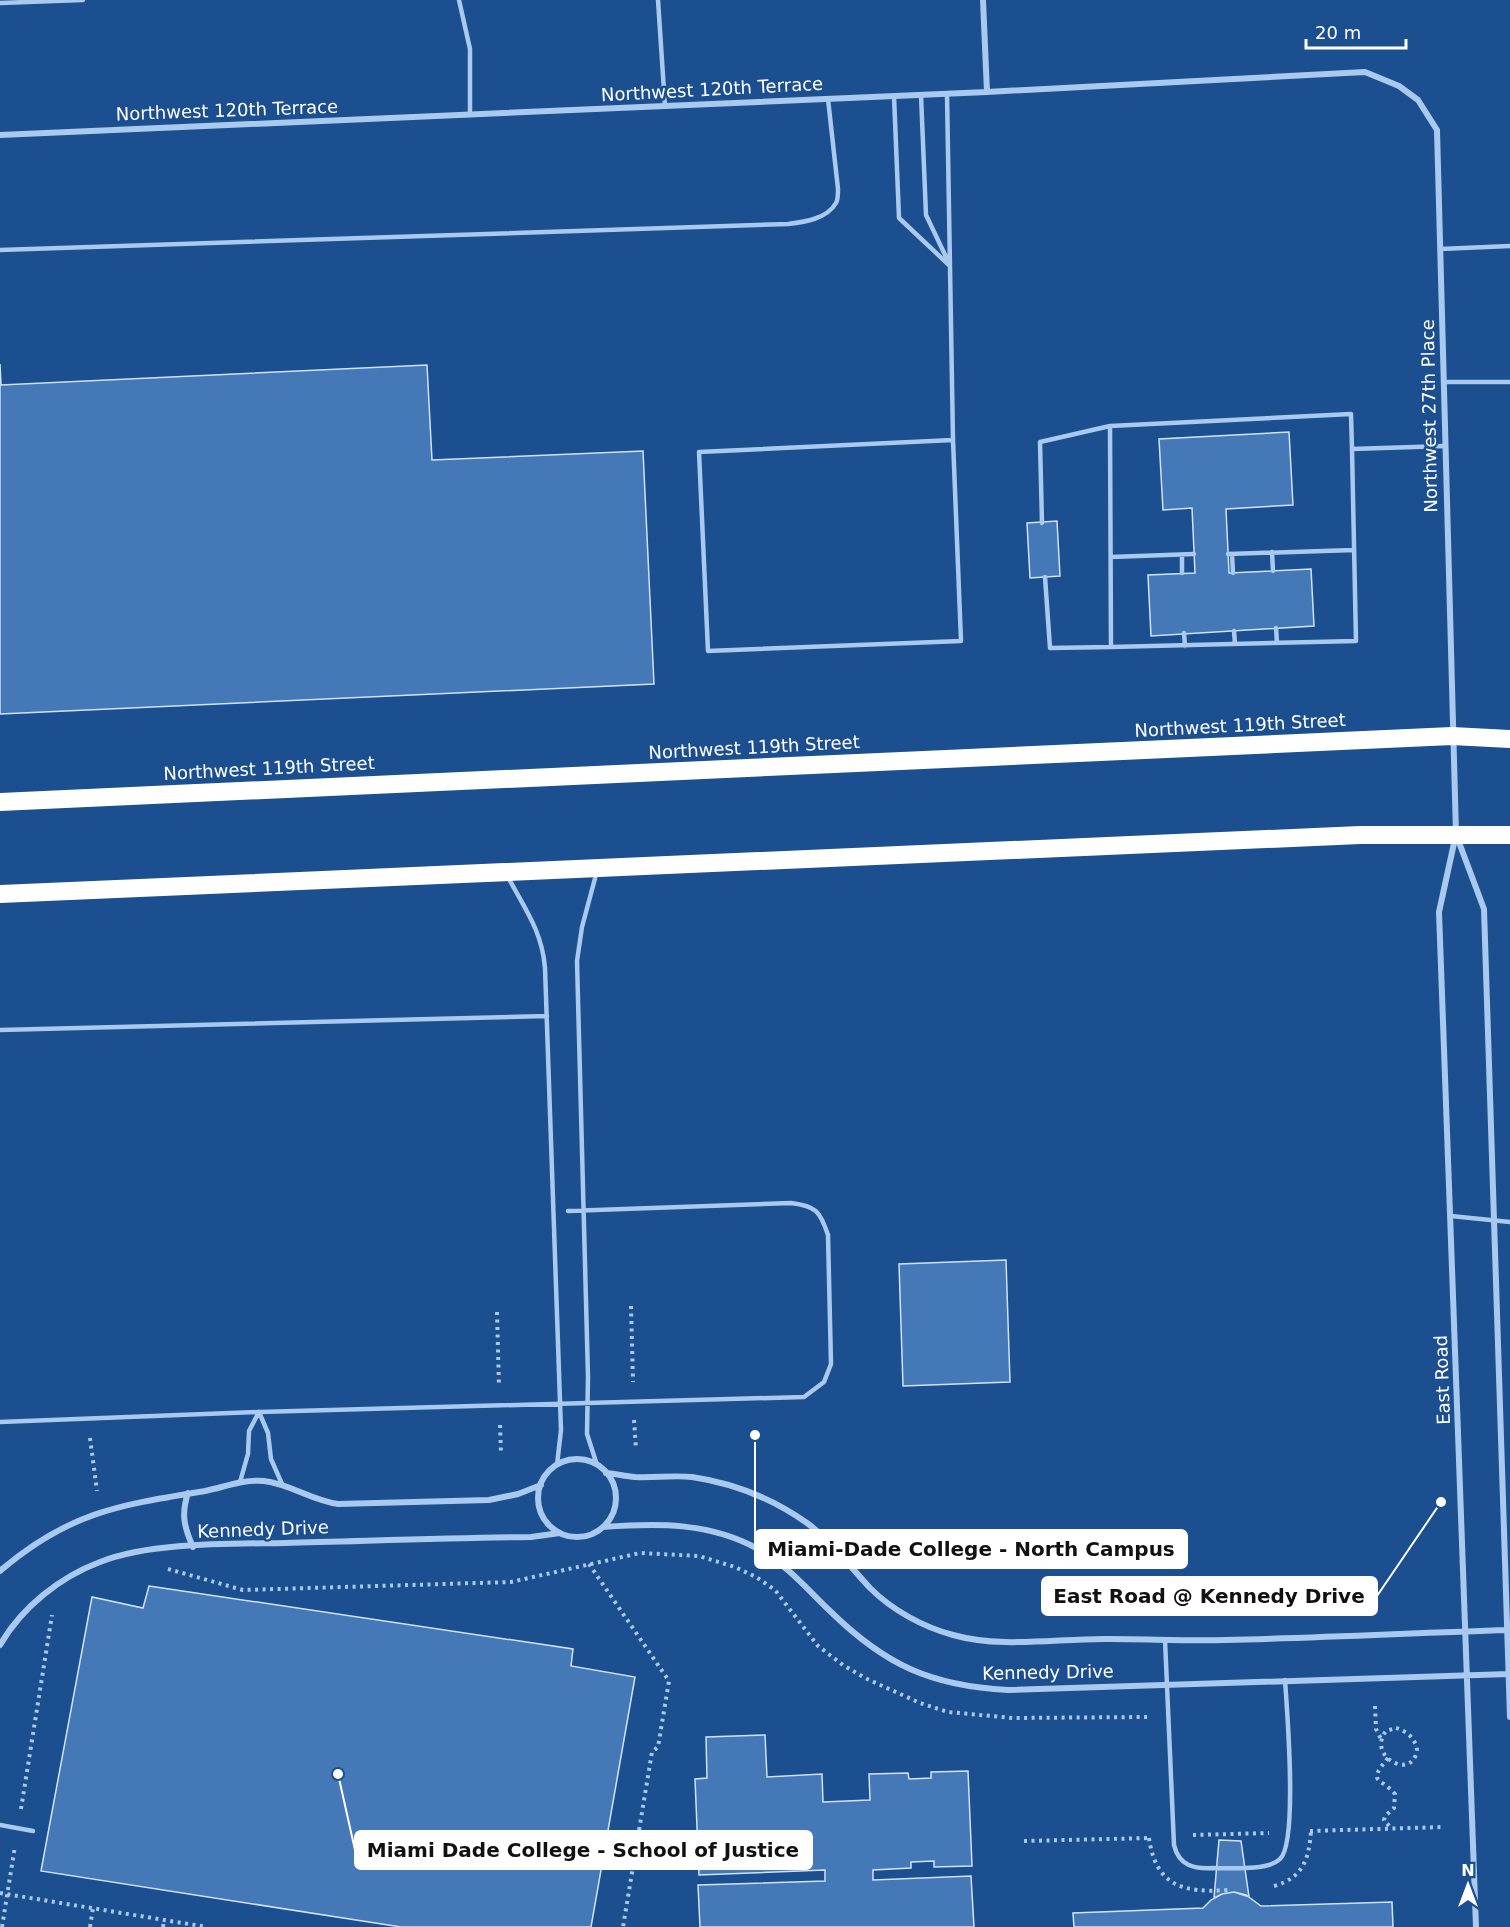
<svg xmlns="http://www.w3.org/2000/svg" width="1510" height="1927" font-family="'DejaVu Sans',sans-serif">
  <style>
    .building { fill: #4478b7; stroke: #cfe3fa; stroke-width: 1.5 }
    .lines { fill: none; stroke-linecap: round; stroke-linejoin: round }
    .path { stroke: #a9c9ee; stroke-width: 4; stroke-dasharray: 3 4.5; stroke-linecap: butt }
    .lane { stroke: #a9c9ee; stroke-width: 4.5 }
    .street { stroke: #a9c9ee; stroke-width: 6 }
    .highway { stroke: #fff; stroke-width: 18 }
    .labels { text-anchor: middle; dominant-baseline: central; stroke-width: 5; stroke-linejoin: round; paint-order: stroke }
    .street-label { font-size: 18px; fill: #fff; stroke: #1b4f8f }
    .leader { fill: none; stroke: #fff; stroke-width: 2 }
    .callout-dot { fill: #fff; stroke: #1b4f8f; stroke-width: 2 }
    .callout { fill: #fff; stroke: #fff; stroke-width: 2 }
    .callout-label { font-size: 20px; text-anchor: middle; font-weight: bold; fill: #111 }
  </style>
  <rect width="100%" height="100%" fill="#1b4f8f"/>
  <path class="building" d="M0,364L1,385L427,365L432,460L643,451L654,684L0,714Z
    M1289,432L1293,505L1226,509L1229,573L1311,569L1314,626L1151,636L1148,575L1195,573L1192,508L1163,510L1159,439Z
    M1057,521L1060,576L1030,578L1027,523Z
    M1006,1260L1010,1382L903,1386L899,1264Z
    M149,1586L573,1649L571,1666L635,1677L591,1927H401L41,1871L92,1597L143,1608Z
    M765,1735L767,1777L822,1774L823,1802L870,1800L869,1774L908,1773L909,1779L931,1778V1772L968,1771L972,1866L934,1867V1861L911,1862V1868L873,1870V1880L971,1876L974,1927H700L698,1885L825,1881V1870L699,1875L695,1779L707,1778L706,1737Z
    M1219,1840L1241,1841L1249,1897L1234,1892L1222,1894L1214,1898Z
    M1234,1892L1246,1895L1261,1906L1392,1902L1393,1927H1074L1073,1913L1203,1908L1211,1900L1222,1894Z"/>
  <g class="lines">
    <path class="path" d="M631,1306L633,1382
      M497,1312L499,1387
      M634,1420L636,1449
      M500,1425L501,1454
      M90,1438L97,1491
      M589,1564L669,1681L658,1747L652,1752L623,1927
      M168,1569L243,1590L511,1582L640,1553L699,1556L735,1567L756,1577L775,1590L818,1646L843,1665L865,1678L920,1703L948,1712L1013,1718L1149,1717
      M1375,1706L1376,1729L1381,1739
      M1396,1728C1404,1730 1412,1736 1415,1743C1418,1748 1417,1753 1415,1757C1405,1777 1368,1754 1386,1731Z
      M1388,1758C1366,1784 1381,1777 1395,1794L1394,1808L1385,1816L1384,1820L1391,1828
      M21,1809L52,1615
      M1310,1831L1444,1827
      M1193,1835L1269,1833
      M1149,1838C1156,1887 1184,1893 1228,1890
      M1024,1841L1151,1838
      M1274,1886C1303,1878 1309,1859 1311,1831
      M0,1893L207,1927
      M2,1927L15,1846
      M90,1927L93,1908
      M163,1927L164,1920"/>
    <path class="lane" d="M459,0L470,49V115
      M658,0L665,106
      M0,3L83,0
      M947,94L953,440
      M921,95L926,215L948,261
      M894,96L899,218L950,266
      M1440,249L1510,246
      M0,250L788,224C804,222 827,219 836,203C838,200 838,193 838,189L828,99
      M1443,382H1510
      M953,440L961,641L708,651L699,452Z
      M1352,449L1351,414L1110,426L1111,647L1356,641L1352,449L1445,446
      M1042,523L1040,442L1110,426
      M1272,552L1273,571
      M1228,554L1354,550
      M1232,554L1233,573
      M1182,555V573
      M1111,557L1194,554
      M1045,577L1050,648L1111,647
      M1276,628L1277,643
      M1234,631L1235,644
      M1184,633L1185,646
      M597,871L582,927L577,961L588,1377L587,1434L597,1465
      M508,877C525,909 542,931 545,968L561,1430L557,1465
      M0,1030L547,1016
      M1451,1216L1510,1222
      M259,1412L268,1433L271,1459L282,1484
      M0,1422L259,1412L804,1397L824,1382L831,1364L828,1235C820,1211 816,1206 791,1203L568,1211
      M240,1482L248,1454L249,1431L259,1412
      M1165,1640L1174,1845C1179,1866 1194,1869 1213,1868C1230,1868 1268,1871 1280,1859C1298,1842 1287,1710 1285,1680
      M0,1825L33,1831"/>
    <path class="street" d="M983,0L987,92
      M0,135L987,92L1365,72L1399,86L1418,100L1437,130L1456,834L1439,912L1476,1927
      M1457,837L1484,909L1510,1717
      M538 1498a39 39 0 1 1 78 0a39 39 0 1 1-78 0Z
      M606,1473C616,1474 625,1476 635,1477C654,1478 673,1475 692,1477C733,1483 773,1499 807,1523C832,1541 849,1566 870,1588C892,1610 923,1627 953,1635C1003,1649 1058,1638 1110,1639C1148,1639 1187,1641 1225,1640C1319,1638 1413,1633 1508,1630
      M188,1493C181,1514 184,1527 193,1547
      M603,1527C657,1523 709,1522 758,1549C787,1565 807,1589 830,1611C885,1665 931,1686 1008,1690L1509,1674
      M0,1571C69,1512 119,1505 205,1491C225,1487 243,1479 264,1481C290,1484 311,1500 338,1504L489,1500L518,1494L541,1485
      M0,1645C22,1607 60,1577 100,1562C151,1542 230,1544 285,1543C367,1541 449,1538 531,1537L560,1533"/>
    <path class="highway" d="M0,802L1452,736L1510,739
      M0,894L1360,835H1510"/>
  </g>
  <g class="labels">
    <g class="street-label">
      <text transform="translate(712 89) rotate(-3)">Northwest 120th Terrace</text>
      <text transform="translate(227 110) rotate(-2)">Northwest 120th Terrace</text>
      <text transform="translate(1429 416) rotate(-91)">Northwest 27th Place</text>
      <text transform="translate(1240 725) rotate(-3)">Northwest 119th Street</text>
      <text transform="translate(754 747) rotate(-3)">Northwest 119th Street</text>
      <text transform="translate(269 768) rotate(-3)">Northwest 119th Street</text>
      <text transform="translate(1442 1380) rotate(-92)">East Road</text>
      <text transform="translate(263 1529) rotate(-2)">Kennedy Drive</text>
      <text transform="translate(1048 1672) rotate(-1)">Kennedy Drive</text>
    </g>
  </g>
  <path class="leader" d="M755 1435L755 1549M1441 1502L1377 1596M338 1774L355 1850"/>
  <g class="callout-dot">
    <circle cx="755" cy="1435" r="6"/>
    <circle cx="1441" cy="1502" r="6"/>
    <circle cx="338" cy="1774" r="6"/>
  </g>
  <g class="callout">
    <rect x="755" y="1530" width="432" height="38" rx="6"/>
    <rect x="1042" y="1577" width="335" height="38" rx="6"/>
    <rect x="355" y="1831" width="457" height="38" rx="6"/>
  </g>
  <g class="callout-label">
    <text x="971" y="1556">Miami-Dade College - North Campus</text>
    <text x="1209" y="1603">East Road @ Kennedy Drive</text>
    <text x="583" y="1857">Miami Dade College - School of Justice</text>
  </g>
  <g transform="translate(1468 1885)" stroke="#1b4f8f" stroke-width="4.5" paint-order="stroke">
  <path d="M0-4.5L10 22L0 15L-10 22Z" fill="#ffffff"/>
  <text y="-9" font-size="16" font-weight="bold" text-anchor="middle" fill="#ffffff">N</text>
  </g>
  <path d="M1306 39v9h100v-9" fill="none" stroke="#ffffff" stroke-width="3"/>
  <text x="1315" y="39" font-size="18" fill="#ffffff" stroke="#1b4f8f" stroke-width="4.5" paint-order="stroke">20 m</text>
</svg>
